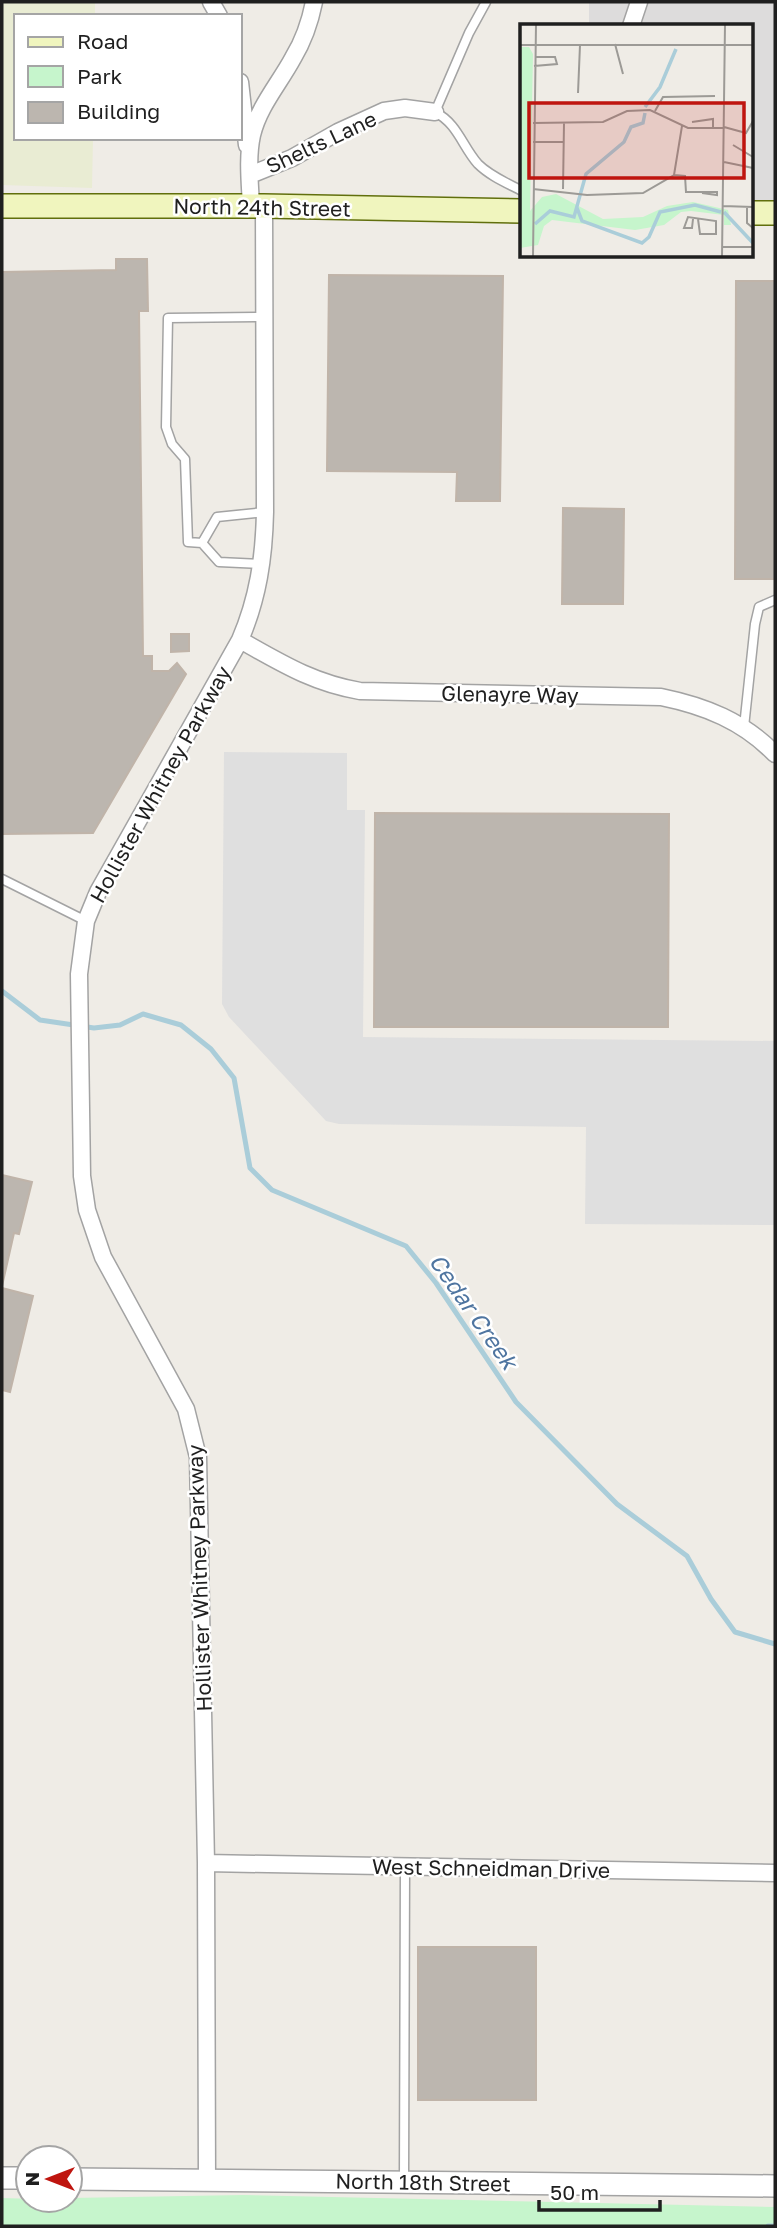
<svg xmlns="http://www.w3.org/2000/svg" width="777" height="2228" font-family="'Golos Text',sans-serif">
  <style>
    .residential { fill: #dddcdc }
    .farmland { fill: #e9ecd3 }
    .park { fill: #c6f5cc }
    .parking { fill: #dfdfdf }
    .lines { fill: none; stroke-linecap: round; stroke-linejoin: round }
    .stream { stroke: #aacdd9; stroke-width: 5 }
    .building { fill: #bcb6af; stroke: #c0b4a9; stroke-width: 2 }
    .service-casing { stroke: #a3a3a3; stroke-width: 11 }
    .minor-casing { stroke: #a3a3a3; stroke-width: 19 }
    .tertiary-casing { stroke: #a3a3a3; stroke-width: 24 }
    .secondary-casing { stroke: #616f0d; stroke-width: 26 }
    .service { stroke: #fff; stroke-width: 8 }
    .minor { stroke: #fff; stroke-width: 16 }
    .tertiary { stroke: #fff; stroke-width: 21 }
    .secondary { stroke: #f0f5be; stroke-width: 23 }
    .labels { text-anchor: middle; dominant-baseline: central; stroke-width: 5; stroke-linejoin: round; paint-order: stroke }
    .street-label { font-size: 21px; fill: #1f1f1f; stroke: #fff }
    .water-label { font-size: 23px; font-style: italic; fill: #4f75a0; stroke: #fff }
    .inset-river { fill: none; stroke: #aacdd9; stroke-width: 3.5 }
    .inset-road { fill: none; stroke: #9c9a96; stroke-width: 2 }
    .view { fill: #bf150f; fill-opacity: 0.15; stroke: #bf150f; stroke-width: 3.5 }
    .inset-edge { fill: none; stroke: #1f1f1f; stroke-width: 3.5 }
  </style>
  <rect width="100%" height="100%" fill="#efece6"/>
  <path class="residential" d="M589,2H775V213H751V26H589Z"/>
  <path class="farmland" d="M2,2H95V16H16V138H93L92,188L2,185Z"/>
  <path class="park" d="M243,2195L775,2207V2226H2V2198L70,2200V2198Z"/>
  <path class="parking" d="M224,752L347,753V810H365L363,1037L775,1041V1225L585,1224L586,1127L339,1124L326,1121L229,1017L222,1004Z"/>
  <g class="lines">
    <path class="stream" d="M2,991L40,1020L94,1028L120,1025L143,1014L181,1025L211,1049L234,1078L250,1168L272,1190L406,1246L436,1283L516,1402L617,1504L687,1556L711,1599L735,1632L775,1644
      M768,2226H775"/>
  </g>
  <path class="building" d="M116,259H147L148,311H139L143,656H152V671H169L177,663L186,674L93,833L2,834V272L116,270Z
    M329,275L503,276L500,501H456L457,472L327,471Z
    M736,281H775V579H735Z
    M563,508L624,509L623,604H562Z
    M171,634H189V651L171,652Z
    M375,813L669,814L668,1027H374Z
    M2,1175L32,1182L19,1234L14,1233L2,1286Z
    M2,1288L33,1296L10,1392L2,1390Z
    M418,1947H536V2100H418Z"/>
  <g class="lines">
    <defs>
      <path id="service" d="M486,2L469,33L435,112C458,124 462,146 478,164C490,176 507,183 522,191
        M202,543L217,517L265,512
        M261,564L219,562L202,543L188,542L185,459L172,444L166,427L168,318L264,317
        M744,727L755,624L759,607L775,600
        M2,879L86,921
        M404,2182L405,1866"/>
      <path id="minor" d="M211,2L219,16
        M631,26L639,2
        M240,82L247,145
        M250,175L292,158L338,132L384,111L405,108L435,112
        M251,206C250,183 247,158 252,135C259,106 279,84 293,58C304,40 310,22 314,2
        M240,640C281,663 313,683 360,691L661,697C705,706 743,721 775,754
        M206,1863L775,1873
        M207,2180L206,1863L198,1457L186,1409L103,1257L87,1210L82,1176L79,974L86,921L98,892L240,640C258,598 264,558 265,512L264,206"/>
      <path id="tertiary" d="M2,2178H28
        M70,2179L775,2186"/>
      <path id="secondary" d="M2,206H264L522,211
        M751,213H775"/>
    </defs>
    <use href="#service" class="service-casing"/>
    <use href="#minor" class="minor-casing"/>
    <use href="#tertiary" class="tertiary-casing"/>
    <use href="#secondary" class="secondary-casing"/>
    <use href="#service" class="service"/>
    <use href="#minor" class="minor"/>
    <use href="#tertiary" class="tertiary"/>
    <use href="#secondary" class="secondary"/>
  </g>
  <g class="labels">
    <g class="street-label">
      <text transform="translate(321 142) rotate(-25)">Shelts Lane</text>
      <text transform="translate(262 207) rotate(1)">North 24th Street</text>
      <text transform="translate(510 694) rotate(1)">Glenayre Way</text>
      <text transform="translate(160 784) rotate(-61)">Hollister Whitney Parkway</text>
      <text transform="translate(199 1578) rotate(-92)">Hollister Whitney Parkway</text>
      <text transform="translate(491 1868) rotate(1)">West Schneidman Drive</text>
      <text transform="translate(423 2182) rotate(1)">North 18th Street</text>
    </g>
    <g class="water-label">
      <text transform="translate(474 1311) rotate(55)">Cedar Creek</text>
    </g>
  </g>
  <g transform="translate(520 24)">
    <rect width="233" height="233" fill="#efece6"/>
    <path d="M0,23H9L13,30L10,187L22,173L36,170L83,195L123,193L147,182L173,178L208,186L211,201H204V191L171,187L161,188L144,201L115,206L32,196L24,202L18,221L0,224Z" fill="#c6f5cc"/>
    <path class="inset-river" d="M125,83L140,63L156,25M57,184L62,197L122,219L129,213L140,188L175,181L201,188M204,188L233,219M15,200L30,187L54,193L66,150L104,118L111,103L123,99L125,89"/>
    <path class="inset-road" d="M95,20L103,50M0,21H233M14,42L37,40L35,33H15M58,69L60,21M135,87L143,73L195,72M172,98L193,95V104M13,99L83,98L107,87L130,86L168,104H204M204,103L226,109L233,97M13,118H44M213,121L233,133M204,138L233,144M154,151L165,152L166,168H197V171L182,169M13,165L67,171L123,169L154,151L162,102M43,165L44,99M203,182L233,183M227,183V199L233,204M173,195L172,204H164L168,193L196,197V210H180L178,195M202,223H233M13,232L16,0M202,232L205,0"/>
    <path class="view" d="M9,79H224V154H9Z"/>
    <rect width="233" height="233" class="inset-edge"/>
  </g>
  <rect width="777" height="2228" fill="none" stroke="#1f1f1f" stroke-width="7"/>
  <rect x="14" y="14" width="228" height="126" fill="#ffffff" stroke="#a5a5a5" stroke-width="2"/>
  <rect x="28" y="37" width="35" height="10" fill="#f0f5be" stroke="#a5a5a5" stroke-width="2"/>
  <text x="77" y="49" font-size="21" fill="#1f1f1f">Road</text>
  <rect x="28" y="66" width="35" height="21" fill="#c6f5cc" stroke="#a5a5a5" stroke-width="2"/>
  <text x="77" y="84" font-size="21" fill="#1f1f1f">Park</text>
  <rect x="28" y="102" width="35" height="21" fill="#bcb6af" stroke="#a5a5a5" stroke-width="2"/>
  <text x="77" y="119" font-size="21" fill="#1f1f1f">Building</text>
  <g transform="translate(49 2179) rotate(270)"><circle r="33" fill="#ffffff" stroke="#a5a5a5" stroke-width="2"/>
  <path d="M0-5L12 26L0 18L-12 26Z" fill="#bf150f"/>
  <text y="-10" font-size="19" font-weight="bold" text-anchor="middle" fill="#1f1f1f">N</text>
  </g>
  <path d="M539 2200v10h121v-10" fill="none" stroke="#1f1f1f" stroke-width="3.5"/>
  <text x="550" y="2200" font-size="21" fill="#1f1f1f" stroke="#ffffff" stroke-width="5" paint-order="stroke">50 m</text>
</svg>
